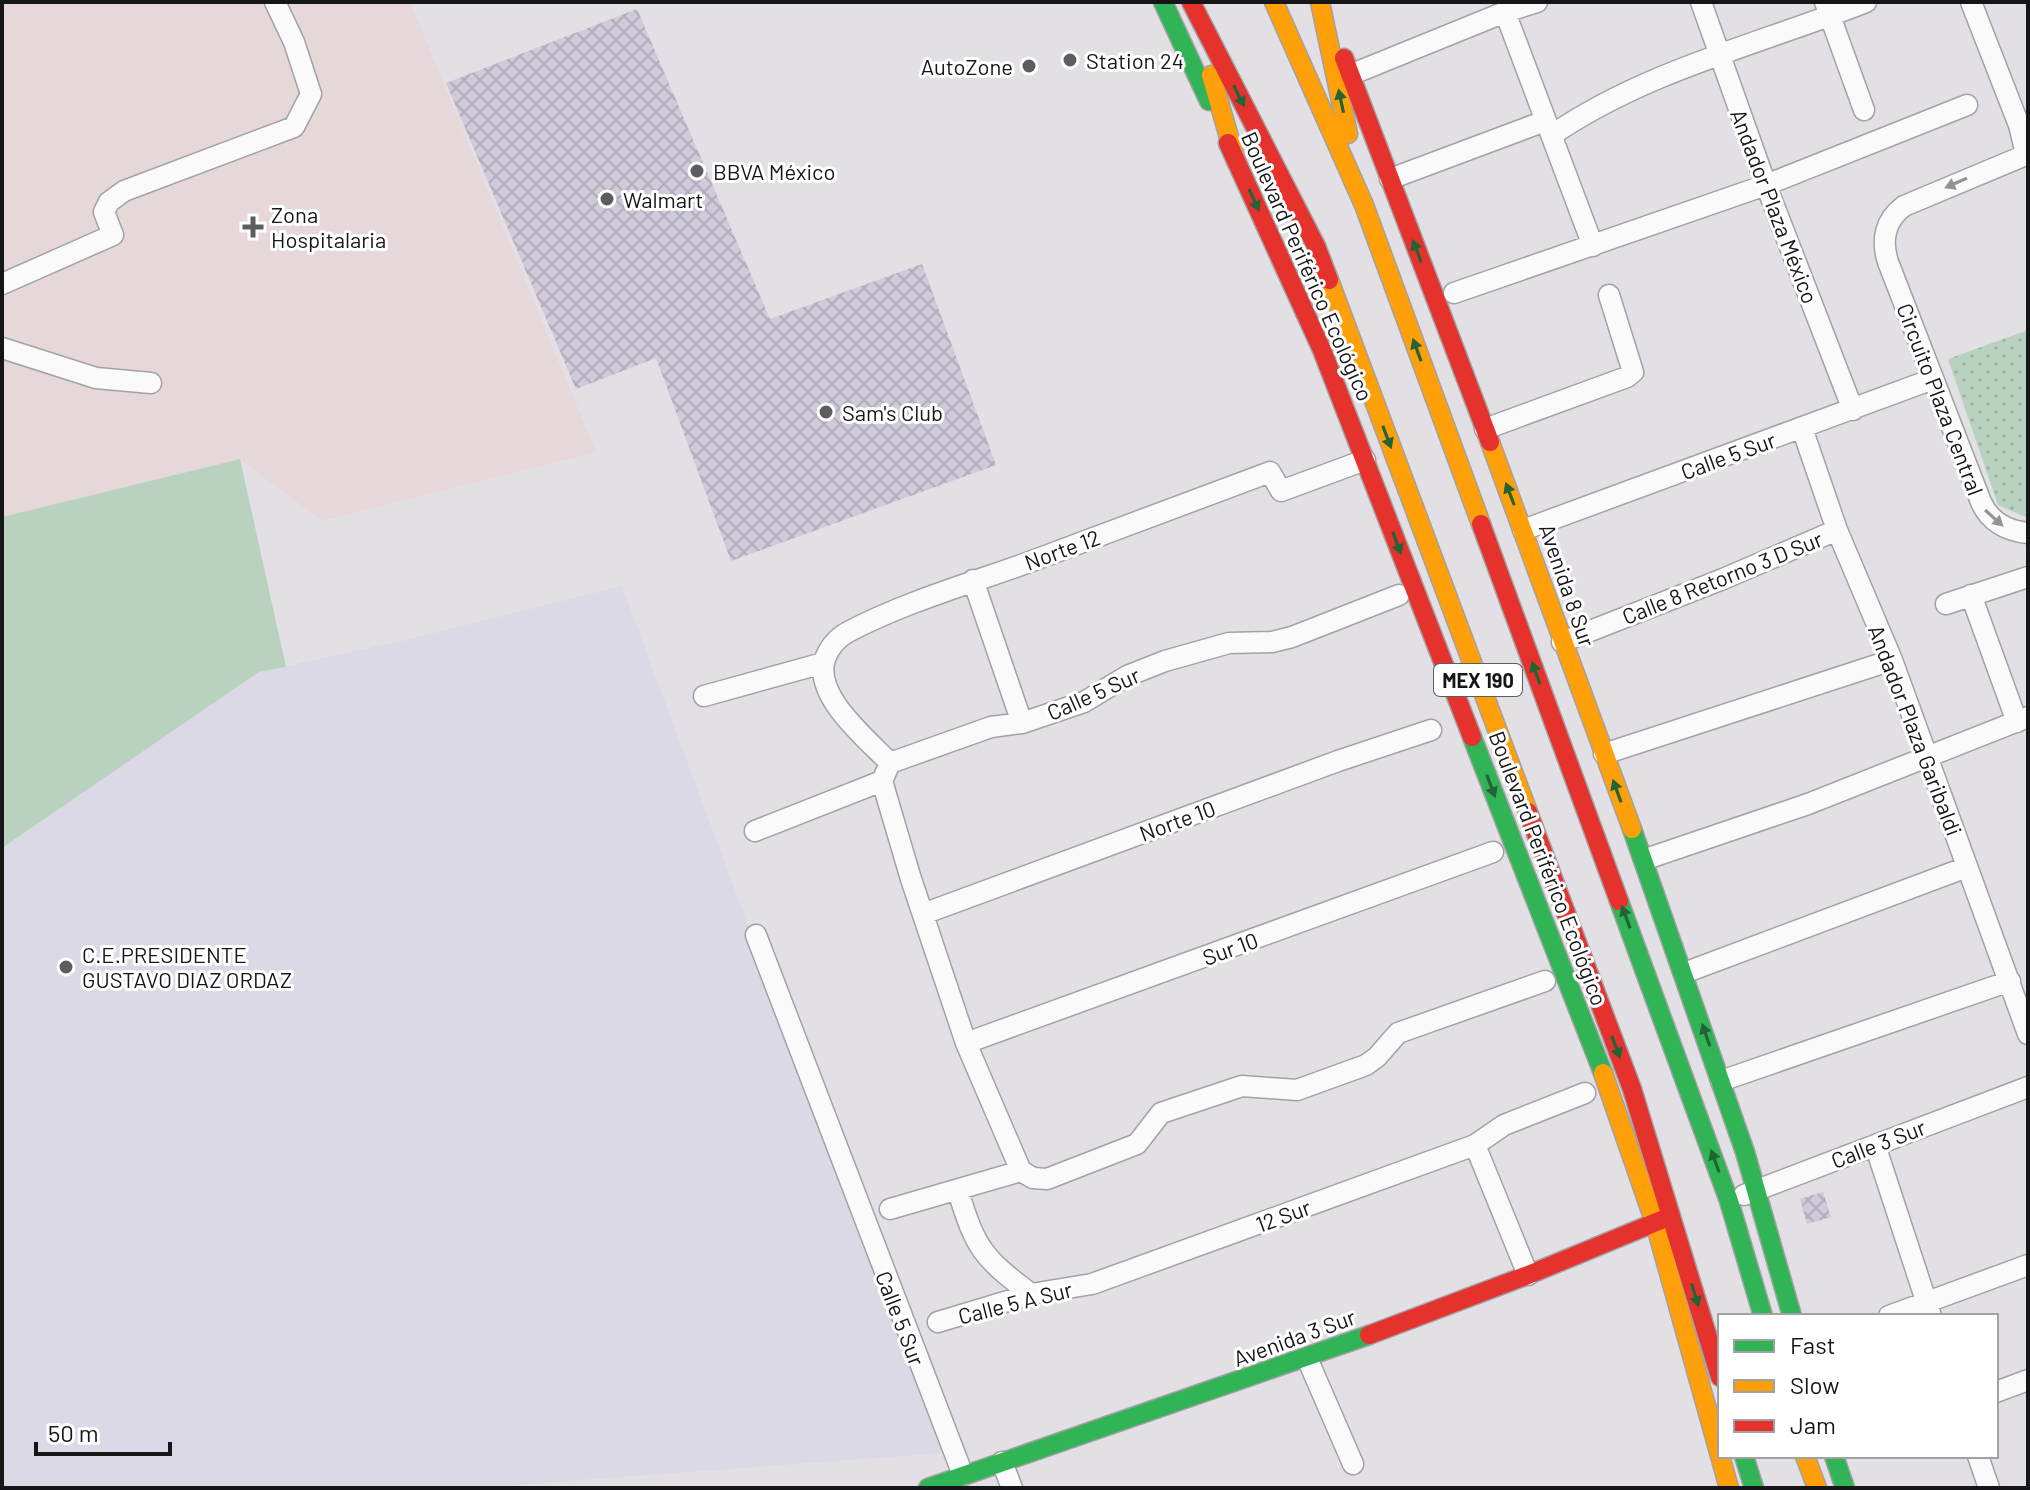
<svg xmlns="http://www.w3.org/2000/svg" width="2030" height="1490" font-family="Barlow,sans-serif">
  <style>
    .education { fill: #dcd9e7 }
    .medical { fill: #e6d7d9 }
    .grass { fill: url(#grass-dots) }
    .garden { fill: #b9d2bf }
    .building { fill: url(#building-cross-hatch) }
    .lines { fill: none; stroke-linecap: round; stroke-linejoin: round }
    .street-casing { stroke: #a2a1a4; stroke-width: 23 }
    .fast-casing { stroke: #a2a1a4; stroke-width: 21 }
    .slow-casing { stroke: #a2a1a4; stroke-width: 21 }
    .jam-casing { stroke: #a2a1a4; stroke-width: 21 }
    .street { stroke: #fbfafb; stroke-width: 20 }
    .fast { stroke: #30b455; stroke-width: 18 }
    .slow { stroke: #ff9f0a; stroke-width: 18 }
    .jam { stroke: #e5322d; stroke-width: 18 }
    .oneway { fill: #236436 }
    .oneway2 { fill: #949394 }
    .poi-dot { fill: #5d5c5f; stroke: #fff; stroke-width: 3 }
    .labels { text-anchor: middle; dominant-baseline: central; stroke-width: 6; stroke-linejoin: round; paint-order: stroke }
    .shield { fill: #fff; stroke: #5c5b5d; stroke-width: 2 }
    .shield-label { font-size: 20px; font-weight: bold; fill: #161517 }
    .poi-label { font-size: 22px; fill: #161517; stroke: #fff; text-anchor: start }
    .street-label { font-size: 22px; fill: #161517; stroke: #fff }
  </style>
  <defs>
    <pattern id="grass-dots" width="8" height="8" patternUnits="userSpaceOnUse" patternTransform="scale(2)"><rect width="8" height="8" fill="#b9d2bf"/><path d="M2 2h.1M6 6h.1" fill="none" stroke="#9eb3a3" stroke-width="1.8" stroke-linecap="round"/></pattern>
    <pattern id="building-cross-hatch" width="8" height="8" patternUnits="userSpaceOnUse" patternTransform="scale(2)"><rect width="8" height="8" fill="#cfc9d9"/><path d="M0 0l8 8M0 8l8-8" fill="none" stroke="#b1acba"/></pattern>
  </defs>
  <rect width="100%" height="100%" fill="#e2e0e5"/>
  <path class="education" d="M622,586L944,1453L473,1488H2V848L259,672L406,640Z"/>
  <path class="medical" d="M2,2H410L596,452L322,521L239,459L2,517Z"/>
  <path class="grass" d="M2028,330V518L1998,505L1948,359Z"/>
  <path class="garden" d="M240,459L286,667L259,672L2,848V517Z"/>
  <path class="building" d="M637,9L770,319L922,264L996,465L731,561L656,358L576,389L446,83Z
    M1823,1192L1831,1217L1807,1224L1800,1199Z"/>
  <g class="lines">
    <defs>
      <path id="street" d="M1701,2L1766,185L1853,410
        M1825,2L1864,110
        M1971,2L2019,125L2026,154
        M1505,12L1593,246
        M1350,75L1505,12L1537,2
        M1552,135C1647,70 1760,44 1866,2
        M2028,154L1904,206C1885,220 1881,240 1888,262L1981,502C1990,522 2007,531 2028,533
        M1390,179L1545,121
        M2,284L113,235L104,212L109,202L124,191L294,127L311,94L294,42L275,2
        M1454,293L1766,185L1967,105
        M2,348L96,378L151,383
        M1802,428L1837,530L1892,660L2028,1034
        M1485,429L1627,377L1633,372L1609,295
        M1523,530L1933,379
        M973,580L1022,723
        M1971,595L2017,722
        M1946,604L2028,577
        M1562,642L1723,579L1837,530
        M704,696L823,663
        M1604,754L1892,660
        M890,763C867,739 813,696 825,659C829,648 837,638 848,632C903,603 965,585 1024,564C1106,534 1188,503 1270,472L1281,491L1365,460
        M882,781L911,879L966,1043L1021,1171
        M755,831L882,781L890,763L991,727L1022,723L1084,702L1127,676L1165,661L1229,643L1272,642L1292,637L1399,595
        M1652,857L1808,804L2028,717
        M923,914L1338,761L1431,730
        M756,935L963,1475
        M1684,973L1967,867
        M966,1043L1493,852
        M1721,1081L2010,981
        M1475,1145L1528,1275
        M1875,1145L1931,1316
        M958,1191C976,1249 982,1257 1031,1294
        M1744,1195L2028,1087
        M890,1209L1021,1171L1033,1178L1047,1179L1137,1144L1161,1113L1242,1086L1297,1090L1366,1065L1377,1057L1398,1033L1545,981
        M1889,1316L2028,1265
        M938,1322L1031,1294L1092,1284L1475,1145L1504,1125L1585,1093
        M1307,1358L1353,1464
        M1996,1392L2028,1380
        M1978,1456L1989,1488
        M1002,1462L1012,1488"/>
      <path id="fast" d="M1163,2L1209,101
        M1472,737L1603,1073
        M1632,829L1745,1152L1792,1316
        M1619,901L1729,1201L1763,1316
        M1744,1456L1754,1488
        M1834,1456L1845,1488
        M928,1488L1369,1335"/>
      <path id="slow" d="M1274,2L1364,205L1481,524
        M1320,2L1348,134
        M1211,75L1236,161
        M1329,280L1528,812
        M1490,442L1632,829
        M1603,1073L1655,1223L1729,1488
        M1805,1456L1817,1488"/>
      <path id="jam" d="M1191,2L1316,246L1329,280
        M1344,58L1490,442
        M1228,143L1322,350L1472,737
        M1481,524L1619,901
        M1528,812L1632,1089L1720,1377
        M1369,1335L1528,1275L1671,1216"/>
    </defs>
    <use href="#street" class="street-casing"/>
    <use href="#fast" class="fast-casing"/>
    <use href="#slow" class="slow-casing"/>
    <use href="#jam" class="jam-casing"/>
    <use href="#street" class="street"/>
    <use href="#fast" class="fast"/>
    <use href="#slow" class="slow"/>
    <use href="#jam" class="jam"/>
  </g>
  <defs><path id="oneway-solid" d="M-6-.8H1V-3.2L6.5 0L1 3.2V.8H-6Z" transform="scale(2)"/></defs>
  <g class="oneway">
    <use href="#oneway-solid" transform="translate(1239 96) rotate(63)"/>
    <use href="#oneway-solid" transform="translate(1341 101) rotate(-102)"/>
    <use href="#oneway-solid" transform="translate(1254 200) rotate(65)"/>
    <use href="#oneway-solid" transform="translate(1417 251) rotate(-111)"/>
    <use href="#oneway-solid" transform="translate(1417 350) rotate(-110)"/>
    <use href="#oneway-solid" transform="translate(1387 437) rotate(69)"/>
    <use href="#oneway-solid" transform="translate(1510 494) rotate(-111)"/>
    <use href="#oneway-solid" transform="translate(1397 543) rotate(69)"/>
    <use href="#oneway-solid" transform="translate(1536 673) rotate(-110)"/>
    <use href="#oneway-solid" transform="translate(1491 786) rotate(69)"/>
    <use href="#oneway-solid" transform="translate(1617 791) rotate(-110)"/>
    <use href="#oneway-solid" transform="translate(1626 917) rotate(-110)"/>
    <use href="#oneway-solid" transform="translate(1706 1035) rotate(-109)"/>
    <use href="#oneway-solid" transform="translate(1616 1047) rotate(69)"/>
    <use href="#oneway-solid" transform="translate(1715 1161) rotate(-110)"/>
    <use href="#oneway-solid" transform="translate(1695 1295) rotate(73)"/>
  </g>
  <g class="oneway2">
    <use href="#oneway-solid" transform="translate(1956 183) rotate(156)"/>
    <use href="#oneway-solid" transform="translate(1994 518) rotate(42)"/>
  </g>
  <g class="poi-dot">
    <circle cx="1070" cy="60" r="8"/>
    <circle cx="1029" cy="66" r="8"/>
    <circle cx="697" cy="171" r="8"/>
    <circle cx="607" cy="199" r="8"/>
    <path d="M249 215h8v8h8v8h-8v8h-8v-8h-8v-8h8z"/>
    <circle cx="826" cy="412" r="8"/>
    <circle cx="66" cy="967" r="8"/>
  </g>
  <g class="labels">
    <rect class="shield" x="1434" y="664" width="88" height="32" rx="6"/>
    <g class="shield-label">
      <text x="1478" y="680">MEX 190</text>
    </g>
    <g class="poi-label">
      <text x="1086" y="60">Station 24</text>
      <text x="1013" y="66" text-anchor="end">AutoZone</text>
      <text x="713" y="171">BBVA México</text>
      <text x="623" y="199">Walmart</text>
      <text x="271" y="214">Zona<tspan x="271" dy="25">Hospitalaria</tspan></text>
      <text x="842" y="412">Sam's Club</text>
      <text x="82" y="954">C.E.PRESIDENTE<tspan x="82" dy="25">GUSTAVO DIAZ ORDAZ</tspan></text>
    </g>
    <g class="street-label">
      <text transform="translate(1775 206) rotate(69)">Andador Plaza México</text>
      <text transform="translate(1308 266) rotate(66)">Boulevard Periférico Ecológico</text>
      <text transform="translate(1941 399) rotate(69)">Circuito Plaza Central</text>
      <text transform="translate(1728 455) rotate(-20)">Calle 5 Sur</text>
      <text transform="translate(1062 549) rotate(-20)">Norte 12</text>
      <text transform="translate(1722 577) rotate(-22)">Calle 8 Retorno 3 D Sur</text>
      <text transform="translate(1568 585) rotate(71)">Avenida 8 Sur</text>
      <text transform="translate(1093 693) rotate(-24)">Calle 5 Sur</text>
      <text transform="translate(1916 730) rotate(69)">Andador Plaza Garibaldi</text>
      <text transform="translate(1177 820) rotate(-20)">Norte 10</text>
      <text transform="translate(1549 868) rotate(69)">Boulevard Periférico Ecológico</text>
      <text transform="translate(1230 948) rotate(-20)">Sur 10</text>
      <text transform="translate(1878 1143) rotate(-21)">Calle 3 Sur</text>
      <text transform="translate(1283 1215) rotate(-20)">12 Sur</text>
      <text transform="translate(1015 1302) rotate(-14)">Calle 5 A Sur</text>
      <text transform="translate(901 1318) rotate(69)">Calle 5 Sur</text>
      <text transform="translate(1294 1337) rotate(-20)">Avenida 3 Sur</text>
    </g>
  </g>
  <rect width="2030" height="1490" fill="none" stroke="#161517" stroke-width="8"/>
  <rect x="1718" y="1314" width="280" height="144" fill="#ffffff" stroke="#a2a1a2" stroke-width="2"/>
  <rect x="1734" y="1340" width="40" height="12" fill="#30b455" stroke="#a2a1a2" stroke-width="2"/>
  <text x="1790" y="1354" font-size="24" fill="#161517">Fast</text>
  <rect x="1734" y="1380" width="40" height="12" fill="#ff9f0a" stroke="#a2a1a2" stroke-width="2"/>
  <text x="1790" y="1394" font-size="24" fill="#161517">Slow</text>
  <rect x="1734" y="1420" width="40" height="12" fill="#e5322d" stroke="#a2a1a2" stroke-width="2"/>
  <text x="1790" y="1434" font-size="24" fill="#161517">Jam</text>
  <path d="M36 1442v12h134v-12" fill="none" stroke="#161517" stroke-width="4"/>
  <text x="48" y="1442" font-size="24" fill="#161517" stroke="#ffffff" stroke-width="6" paint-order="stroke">50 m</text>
</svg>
